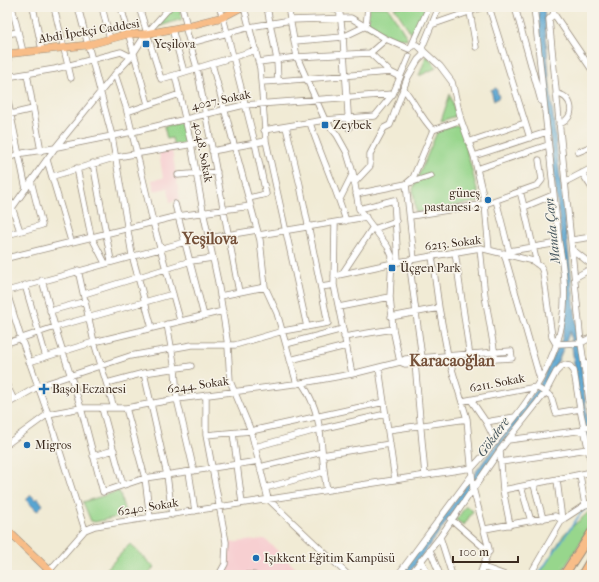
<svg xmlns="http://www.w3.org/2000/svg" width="599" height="582" font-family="'IM FELL French Canon',serif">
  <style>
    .built { fill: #f7cfd1 }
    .green { fill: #97d68c; stroke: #698055 }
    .water { fill: #58a5d1; stroke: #4a6878 }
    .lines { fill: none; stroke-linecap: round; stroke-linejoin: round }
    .stream { stroke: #58a5d1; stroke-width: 1.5 }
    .minor-casing { stroke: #968a7a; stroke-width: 7 }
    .major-casing { stroke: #968a7a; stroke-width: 8 }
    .highway-casing { stroke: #968a7a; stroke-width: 10 }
    .minor { stroke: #fff; stroke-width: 5.5 }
    .major { stroke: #f8bd88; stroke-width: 7 }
    .highway { stroke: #f8bd88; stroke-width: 8 }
    .poi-dot { fill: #1f6fb2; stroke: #f7f3e8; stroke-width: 1.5 }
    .labels { text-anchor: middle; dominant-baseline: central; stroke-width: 3; stroke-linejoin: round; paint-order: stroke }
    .street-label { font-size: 12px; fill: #3b2a1e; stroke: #f7f3e8 }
    .poi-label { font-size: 12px; fill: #3b2a1e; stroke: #f7f3e8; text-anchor: start }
    .water-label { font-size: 13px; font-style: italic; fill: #45555d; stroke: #f7f3e8 }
    .district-label { font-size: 16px; font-weight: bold; fill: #745039; stroke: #f7f3e8 }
  </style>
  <rect width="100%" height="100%" fill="#f7f3e8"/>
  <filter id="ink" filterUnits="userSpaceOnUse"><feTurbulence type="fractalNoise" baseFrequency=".025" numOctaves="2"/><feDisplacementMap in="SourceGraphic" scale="8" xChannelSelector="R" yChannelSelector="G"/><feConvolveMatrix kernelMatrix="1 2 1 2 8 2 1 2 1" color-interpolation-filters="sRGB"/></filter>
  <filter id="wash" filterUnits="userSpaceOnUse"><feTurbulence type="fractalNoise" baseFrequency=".012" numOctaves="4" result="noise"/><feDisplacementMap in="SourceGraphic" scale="16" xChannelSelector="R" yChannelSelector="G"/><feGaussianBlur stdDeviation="0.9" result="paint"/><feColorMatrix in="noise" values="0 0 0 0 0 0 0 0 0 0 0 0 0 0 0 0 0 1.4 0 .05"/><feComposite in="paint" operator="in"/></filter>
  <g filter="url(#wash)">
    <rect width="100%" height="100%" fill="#f1ebd5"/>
    <path class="built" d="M172,150L180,200L170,202L168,188L154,191L152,180L163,178L159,152Z
      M265,539L303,575H226L227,543Z"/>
    <path class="green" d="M173,7H179L182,19L157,27Z
      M370,7H388L408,39L393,38L366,26Z
      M394,7H426L413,36Z
      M427,55L436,68L419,76Z
      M450,94L456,116L441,121Z
      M182,122L187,142L174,145L172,138L167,139L164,126Z
      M460,125L480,201L416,213L413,189L438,130Z
      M119,491L126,515L95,522L91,521L83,502Z
      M466,506L473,511L464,525L456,520Z
      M592,509V524L560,575H539L564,534Z
      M130,544L154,567L147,575H101Z"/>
    <path class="water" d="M538,7H544L549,78L578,338L588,426L592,441V462L580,409L570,331L559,359L543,388L408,575H400L539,386L562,339L566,312L567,290L543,77Z
      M496,88L499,97L494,101L491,90Z
      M31,495L36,500L38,498L43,505L37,511L26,500Z"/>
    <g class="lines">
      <path class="stream" d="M538,575L581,513L585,509L592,507"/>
    </g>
  </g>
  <g filter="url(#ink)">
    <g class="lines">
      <defs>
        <path id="minor" d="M12,7L23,52
          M33,7L42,50
          M54,7L71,78
          M78,7L112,136L132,255L152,328
          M102,7L110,39
          M121,7L148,104
          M139,7L161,79L175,75L191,144L203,211L218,282L228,346L230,381L251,431L268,499L348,575
          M182,7L187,26
          M219,7L223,17L255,143L266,194L249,198
          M244,7L260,68L266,141L307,327
          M288,7L297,57L325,120L337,135L347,153L353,173L359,209L388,247L392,256L390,297L393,329L400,362
          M331,7L338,11
          M339,7L343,37L349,128
          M471,7L470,12L476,47
          M489,7L530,138
          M515,7L541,101
          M553,7L554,14L592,70
          M554,14L549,19L581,343L592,421
          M431,25L483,7
          M185,26L197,68L239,292
          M172,29L184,72
          M7,34L18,32
          M295,41L343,37L366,26L368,7
          M190,43L250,27L291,20L351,18L386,39L409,49
          M412,46L417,45L440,66L452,82L461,120L474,156L485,204L489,250
          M411,47L429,7
          M422,48L439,7
          M370,53L390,72
          M7,54L10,77
          M259,62L297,57L370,53L386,39
          M212,64L260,240L265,287L277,313L297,384
          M27,74L41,151
          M115,74L126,107L153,222L180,320
          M175,75L256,50
          M7,77L55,69L121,52L131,57
          M278,81L390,72L400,77
          M262,82L278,81L277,60L267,7
          M403,88C414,101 421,118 433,130L461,120
          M556,94C572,94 578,118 559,124
          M7,97L26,189
          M127,112L180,94
          M7,115L33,109
          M310,123C321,156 336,188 346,221
          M264,130L325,120L375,116L393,94L409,56
          M468,142L525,123
          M57,147L132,132L244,105L393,94
          M212,151L266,141
          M578,152L592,146
          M474,156L547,132
          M7,158L23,153L55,148
          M47,160L71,241
          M93,163L111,261
          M77,168L91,236L105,263
          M477,169L548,145
          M582,173L592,188
          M178,175L217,172
          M53,176L117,157L211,141
          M565,182L592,168
          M354,183L370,166V154L384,128L390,125L407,79L418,60L423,55V50
          M520,191L524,207
          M7,192L20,231
          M356,194L406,184L431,176
          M340,199L353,173
          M496,200L509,251
          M175,204L204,316
          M359,209L394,200L398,262
          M7,215L55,148L115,74L131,57L146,34L170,7
          M411,216L485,204L538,185L542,180L539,160
          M335,223L334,285L352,374
          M374,229L396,221
          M7,235L42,225L31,181
          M259,235L366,217
          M572,240L592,237
          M480,248L485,296L495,355
          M573,250L592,265
          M455,252L470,357
          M504,253L540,379
          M508,254L509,251L559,243
          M7,258L178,216L251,206
          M414,259L406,184L413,178L433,130
          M409,260L422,358
          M537,264L524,207L553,195
          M78,270L94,342L114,408
          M342,274L373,227
          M334,276L398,262L480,248L533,261L541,267L543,272L552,337L556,344
          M576,277L592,268
          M42,280L55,327L81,408L103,492L145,478L259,461
          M25,285L46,357
          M321,287L334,285
          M7,291L185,242L257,230
          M7,293L21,338L48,414L85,530
          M84,294L191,261L213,258
          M220,296L265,287
          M339,307L390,297
          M50,311L86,301
          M391,317L439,308
          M167,324L175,369L177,399L194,471
          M344,337L393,329
          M7,343L55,327L173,294
          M286,344L343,329
          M556,344L581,343L592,337
          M290,360L346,346
          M29,362L94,342L223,311
          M415,363L425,475
          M584,367L592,361
          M379,368L395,480
          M144,373L167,475L172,515
          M107,383L144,373L191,366
          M302,383C326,419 319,450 327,490
          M7,386L14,400
          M536,387L551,396L556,413L580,409
          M206,395V435L226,542L225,564L219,575
          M471,400L486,422L496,442
          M463,401L536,387
          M7,404L39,386L130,356L192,345H235L283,331L328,323L300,185L286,127
          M102,408L123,485
          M126,408L145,478L150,518
          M486,422L515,417
          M584,427L592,426
          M388,430L467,419
          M233,433L242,503
          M206,435L251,431L384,402
          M508,440L584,430
          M7,444L48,414L81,408H126L177,399L302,383L352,374L400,362L405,359L511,351L512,358L405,364L400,362
          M255,447L320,429L386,414
          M500,451L503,490L510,525
          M322,455L390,444
          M93,456L114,450
          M501,462L588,449
          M260,467L322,452
          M189,472L195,511
          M472,475L473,488L489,549L480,575
          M580,475L585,505
          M534,485L543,519
          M521,487L531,521
          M265,488L323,472
          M503,490L592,472
          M451,519L489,552
          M485,529L555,516L562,520L585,505L592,503
          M440,537L452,575
          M7,542L13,536
          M430,550L440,575
          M421,560L428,575
          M483,567L505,575
          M50,570L85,530L95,526L472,468C508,428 553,377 562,322C567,296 564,269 559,243L534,7
          M240,575H254
          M398,575L472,475L467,419L448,356L439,308L432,256
          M410,575L440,537L500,450L545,393L556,372L563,365L570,366L574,371L580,409L592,467
          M530,575L562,520L557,480"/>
        <path id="major" d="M7,54L87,45L128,34H146L183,27L223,17L242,7
          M7,530L54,575"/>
        <path id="highway" d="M564,575L592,532
          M582,575L592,558"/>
      </defs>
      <use href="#minor" class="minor-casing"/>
      <use href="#major" class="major-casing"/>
      <use href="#highway" class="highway-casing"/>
      <use href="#minor" class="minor"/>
      <use href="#major" class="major"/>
      <use href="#highway" class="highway"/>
    </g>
  </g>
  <g class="poi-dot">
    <rect x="142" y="40" width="8" height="8" rx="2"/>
    <rect x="321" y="121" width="8" height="8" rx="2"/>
    <circle cx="488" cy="200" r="4"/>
    <rect x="388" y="264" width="8" height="8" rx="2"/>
    <path d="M42 383h4v4h4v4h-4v4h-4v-4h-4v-4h4z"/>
    <circle cx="27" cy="445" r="4"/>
    <circle cx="256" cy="558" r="4"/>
  </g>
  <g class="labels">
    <g class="street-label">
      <text transform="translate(89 31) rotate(-9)">Abdi İpekçi Caddesi</text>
      <text transform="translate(221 100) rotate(-12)">4027. Sokak</text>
      <text transform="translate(203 152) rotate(79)">4048. Sokak</text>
      <text transform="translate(453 243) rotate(-7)">6213. Sokak</text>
      <text transform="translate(497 383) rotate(-11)">6211. Sokak</text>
      <text transform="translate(198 385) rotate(-8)">6244. Sokak</text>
      <text transform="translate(148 507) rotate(-9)">6240. Sokak</text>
    </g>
    <g class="poi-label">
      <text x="154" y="44">Yeşilova</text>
      <text x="333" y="125">Zeybek</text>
      <text x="480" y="193" text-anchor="end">güneş<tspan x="480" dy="14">pastanesi 2</tspan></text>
      <text x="400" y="268">Üçgen Park</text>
      <text x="52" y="389">Başol Eczanesi</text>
      <text x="35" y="445">Migros</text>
      <text x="264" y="558">Işıkkent Eğitim Kampüsü</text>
    </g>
    <g class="water-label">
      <text transform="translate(552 231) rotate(-96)">Manda Çayı</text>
      <text transform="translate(493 437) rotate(-54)">Gökdere</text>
    </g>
    <g class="district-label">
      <text x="210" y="238">Yeşilova</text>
      <text x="452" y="360">Karacaoğlan</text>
    </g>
  </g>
  <rect width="599" height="582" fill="none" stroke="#f7f3e8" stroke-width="24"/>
  <path d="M453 556v6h65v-6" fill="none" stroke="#3b2a1e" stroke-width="2"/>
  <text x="459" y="556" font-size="12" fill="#3b2a1e" stroke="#f7f3e8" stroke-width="3" paint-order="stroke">100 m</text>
</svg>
